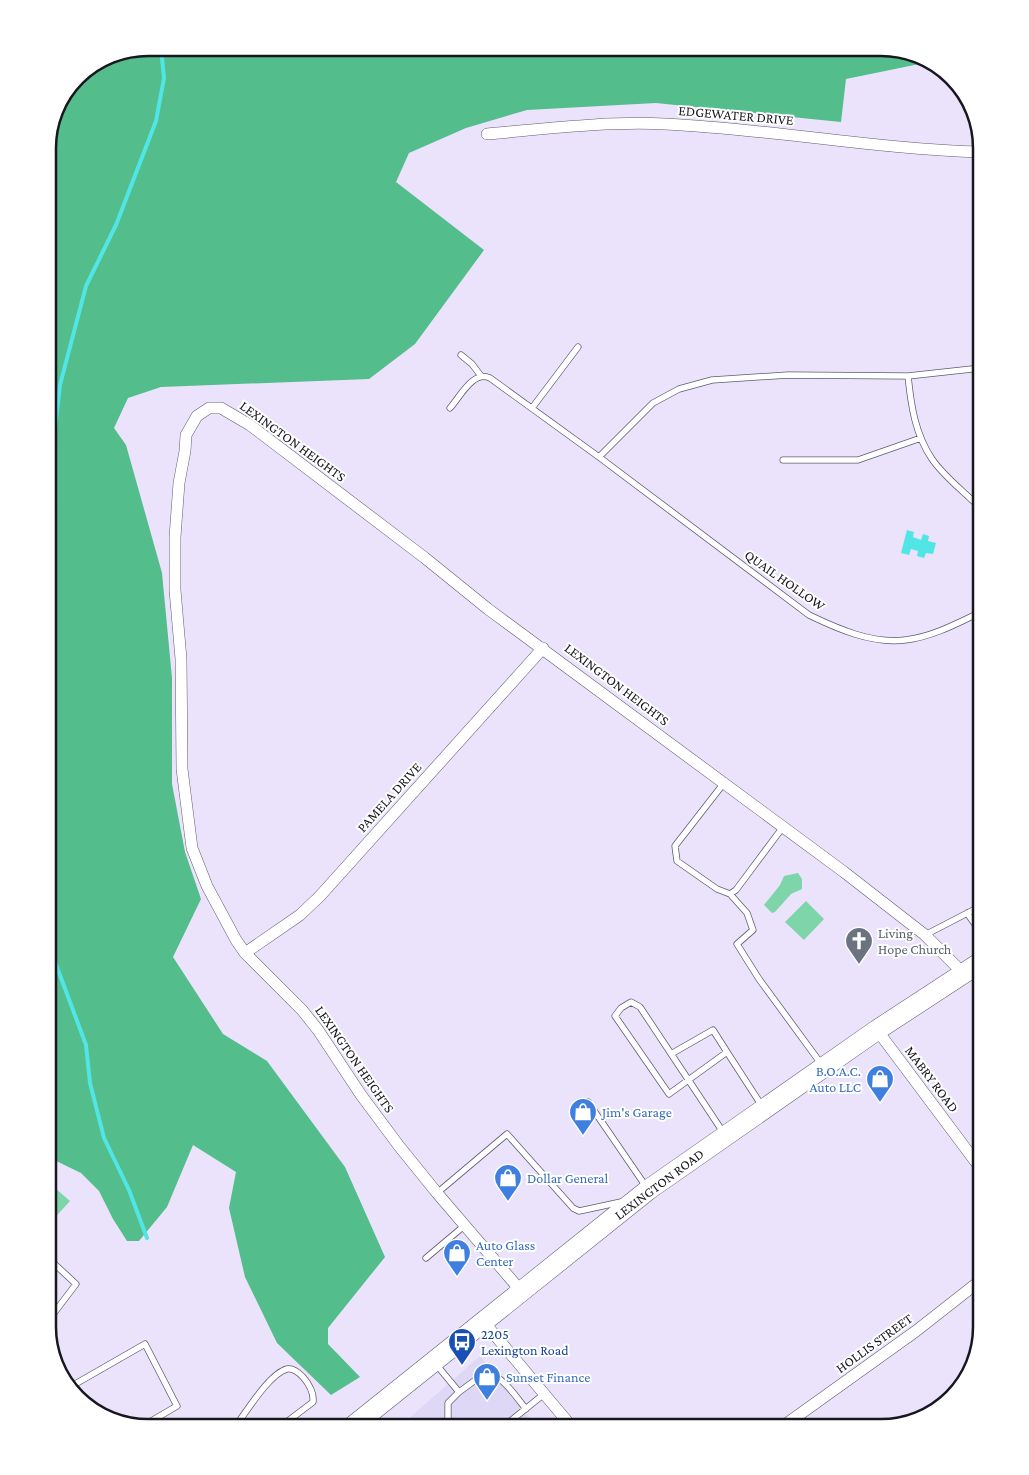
<svg xmlns="http://www.w3.org/2000/svg" width="1029" height="1475" font-family="'Crimson Pro',serif">
  <style>
    .built { fill: #dfd7f6 }
    .green { fill: #7ed5a9 }
    .forest { fill: #53bd8c }
    .water { fill: #51e5e6 }
    .lines { fill: none; stroke-linecap: round; stroke-linejoin: round }
    .stream { stroke: #51e5e6; stroke-width: 4 }
    .lane-casing { stroke: #615b6f; stroke-width: 7 }
    .street-casing { stroke: #615b6f; stroke-width: 12 }
    .highway-casing { stroke: #615b6f; stroke-width: 21 }
    .lane { stroke: #fff; stroke-width: 5.5 }
    .street { stroke: #fff; stroke-width: 11 }
    .highway { stroke: #fff; stroke-width: 20 }
    .labels { text-anchor: middle; dominant-baseline: central; stroke-width: 4; stroke-linejoin: round; paint-order: stroke }
    .street-label { font-size: 14px; fill: #18161e; stroke: #fff }
    .worship-label { font-size: 14px; fill: #5b616d; stroke: #fff; text-anchor: start }
    .shop-label { font-size: 14px; fill: #366cbe; stroke: #fff; text-anchor: start }
    .transit-label { font-size: 14px; fill: #164399; stroke: #fff; text-anchor: start }
    .rim { fill: none; stroke: #18161e; stroke-width: 2.5 }
  </style>
  <rect width="100%" height="100%" fill="#eae3fb"/>
  <path class="built" d="M480,1356L537,1427H399Z"/>
  <path class="green" d="M798,873L802,879V889L791,894L775,912L772,913L764,905L780,885L784,876Z
    M806,901L824,919L804,940L785,922Z
    M48,1182L70,1201L50,1223L48,1221Z"/>
  <path class="forest" d="M148,48H887L929,62L846,79L841,122L656,103L527,110L466,128L409,153L396,182L484,250L415,344L369,379L161,387L128,398L114,428L126,445L162,573L172,678V784L185,852L201,899L173,957L223,1034L267,1061L345,1167L385,1257L328,1328V1344L360,1377L331,1395L277,1343L245,1277L229,1208L236,1172L193,1145L167,1207L139,1241H127L113,1219L99,1191L81,1173L48,1157V142L55,109L77,77L110,55Z"/>
  <path class="water" d="M907,530L914,532L913,537L921,540L923,534L929,536L928,541L936,543L933,554L926,553L924,558L917,556L918,551L911,549L909,555L901,553Z"/>
  <g class="lines">
    <path class="stream" d="M48,489L60,385L86,286L116,225L156,121L164,78L161,48
      M48,943L86,1045L90,1083L104,1138L129,1190L147,1238"/>
    <defs>
      <path id="lane" d="M461,355L472,364L481,376
        M450,408C460,397 473,370 490,378L599,457L809,615C838,629 872,644 905,640C932,637 958,623 981,612
        M532,408L578,347
        M599,457L653,403L679,389L712,380L788,375L908,376
        M783,460H858L921,438
        M981,509C965,492 945,478 932,459C915,434 911,405 908,376L981,368
        M724,783L675,846L677,861L717,889L730,894L736,890L783,827
        M730,894L747,913L753,930L737,944L759,979L822,1065
        M967,913L981,933
        M925,935L981,906
        M671,1054L713,1030L727,1052
        M588,1102L647,1188
        M723,1132L640,1007L631,1002L621,1008L615,1016L669,1094L727,1052L762,1106
        M437,1193L507,1134L573,1208L579,1211L584,1210L621,1202
        M426,1258L464,1226
        M48,1321L76,1284L48,1258
        M435,1363L459,1392L448,1403V1426
        M70,1387L145,1344L177,1406L141,1427
        M459,1392L485,1373C500,1372 517,1398 526,1409
        M246,1427L240,1420C250,1406 271,1373 287,1369C293,1368 299,1373 303,1377C309,1384 314,1393 313,1402L280,1427
        M503,1427L544,1394"/>
      <path id="street" d="M487,134C544,129 608,121 665,124C771,129 875,149 981,152
        M245,953L300,915L320,896L543,648
        M877,1030L981,1169
        M521,1291L437,1193L399,1146L361,1095L318,1030L302,1010L245,953L236,940L207,886L192,848L182,769L181,659L175,590V537L179,483L185,451L186,435L197,416L209,408H221L250,425L425,558L488,609L844,872L925,935L963,973
        M483,1321L572,1427
        M782,1427L916,1331L981,1280"/>
      <path id="highway" d="M352,1427L648,1190L877,1030L981,962"/>
    </defs>
    <use href="#lane" class="lane-casing"/>
    <use href="#street" class="street-casing"/>
    <use href="#highway" class="highway-casing"/>
    <use href="#lane" class="lane"/>
    <use href="#street" class="street"/>
    <use href="#highway" class="highway"/>
  </g>
  <defs>
    <symbol id="church-pin" viewBox="-11 -11 22 30"><path d="M0 17L-7.5 6A9.5 9.5 0 1 1 7.5 6Z" fill="#6b7280" stroke="#fff"/><path d="M-1.2-6h2.4v3.5h3.3v2.4h-3.3V6h-2.4V-.1h-3.3v-2.4h3.3Z" fill="#fff"/></symbol>
    <symbol id="shop-pin" viewBox="-11 -11 22 30"><path d="M0 17L-7.5 6A9.5 9.5 0 1 1 7.5 6Z" fill="#3f7fe0" stroke="#fff"/><path d="M-5-2.5h2.3a2.7 3.5 0 0 1 5.4 0H5L5.5 6h-11ZM-1.5-2.5h3a1.5 2.3 0 0 0-3 0Z" fill="#fff"/></symbol>
    <symbol id="bus-pin" viewBox="-11 -11 22 30"><path d="M0 17L-7.5 6A9.5 9.5 0 1 1 7.5 6Z" fill="#1a4fb4" stroke="#fff"/><path d="M-5-6H5V4H4V6H2V4H-2V6H-4V4H-5ZM-3.5-4V0h7V-4ZM-3.5 1.2v1.5H-2V1.2ZM2 1.2v1.5H3.5V1.2Z" fill="#fff"/></symbol>
  </defs>
  <g fill-rule="evenodd">
    <use href="#church-pin" x="843" y="925" width="32" height="43"/>
    <use href="#shop-pin" x="864" y="1063" width="32" height="43"/>
    <use href="#shop-pin" x="567" y="1096" width="32" height="43"/>
    <use href="#shop-pin" x="492" y="1162" width="32" height="43"/>
    <use href="#shop-pin" x="441" y="1237" width="32" height="43"/>
    <use href="#bus-pin" x="446" y="1326" width="32" height="43"/>
    <use href="#shop-pin" x="471" y="1361" width="32" height="43"/>
  </g>
  <g class="labels">
    <g class="street-label">
      <text transform="translate(736 115) rotate(5)">EDGEWATER DRIVE</text>
      <text transform="translate(293 441) rotate(36)">LEXINGTON HEIGHTS</text>
      <text transform="translate(785 580) rotate(35)">QUAIL HOLLOW</text>
      <text transform="translate(617 684) rotate(37)">LEXINGTON HEIGHTS</text>
      <text transform="translate(389 797) rotate(-48)">PAMELA DRIVE</text>
      <text transform="translate(355 1059) rotate(55)">LEXINGTON HEIGHTS</text>
      <text transform="translate(932 1079) rotate(53)">MABRY ROAD</text>
      <text transform="translate(659 1184) rotate(-37)">LEXINGTON ROAD</text>
      <text transform="translate(874 1343) rotate(-36)">HOLLIS STREET</text>
    </g>
    <g class="worship-label">
      <text x="878" y="933">Living<tspan x="878" dy="16">Hope Church</tspan></text>
    </g>
    <g class="shop-label">
      <text x="861" y="1071" text-anchor="end">B.O.A.C.<tspan x="861" dy="16">Auto LLC</tspan></text>
      <text x="602" y="1112">Jim's Garage</text>
      <text x="527" y="1178">Dollar General</text>
      <text x="476" y="1245">Auto Glass<tspan x="476" dy="16">Center</tspan></text>
      <text x="506" y="1377">Sunset Finance</text>
    </g>
    <g class="transit-label">
      <text x="481" y="1334">2205<tspan x="481" dy="16">Lexington Road</tspan></text>
    </g>
  </g>
  <path d="M0 0H1029V1475H0ZM148 56H881A92 92 0 0 1 973 148V1327A92 92 0 0 1 881 1419H148A92 92 0 0 1 56 1327V148A92 92 0 0 1 148 56Z" fill="#fff" fill-rule="evenodd"/>
  <path class="rim" d="M148 56H881A92 92 0 0 1 973 148V1327A92 92 0 0 1 881 1419H148A92 92 0 0 1 56 1327V148A92 92 0 0 1 148 56Z"/>
</svg>
